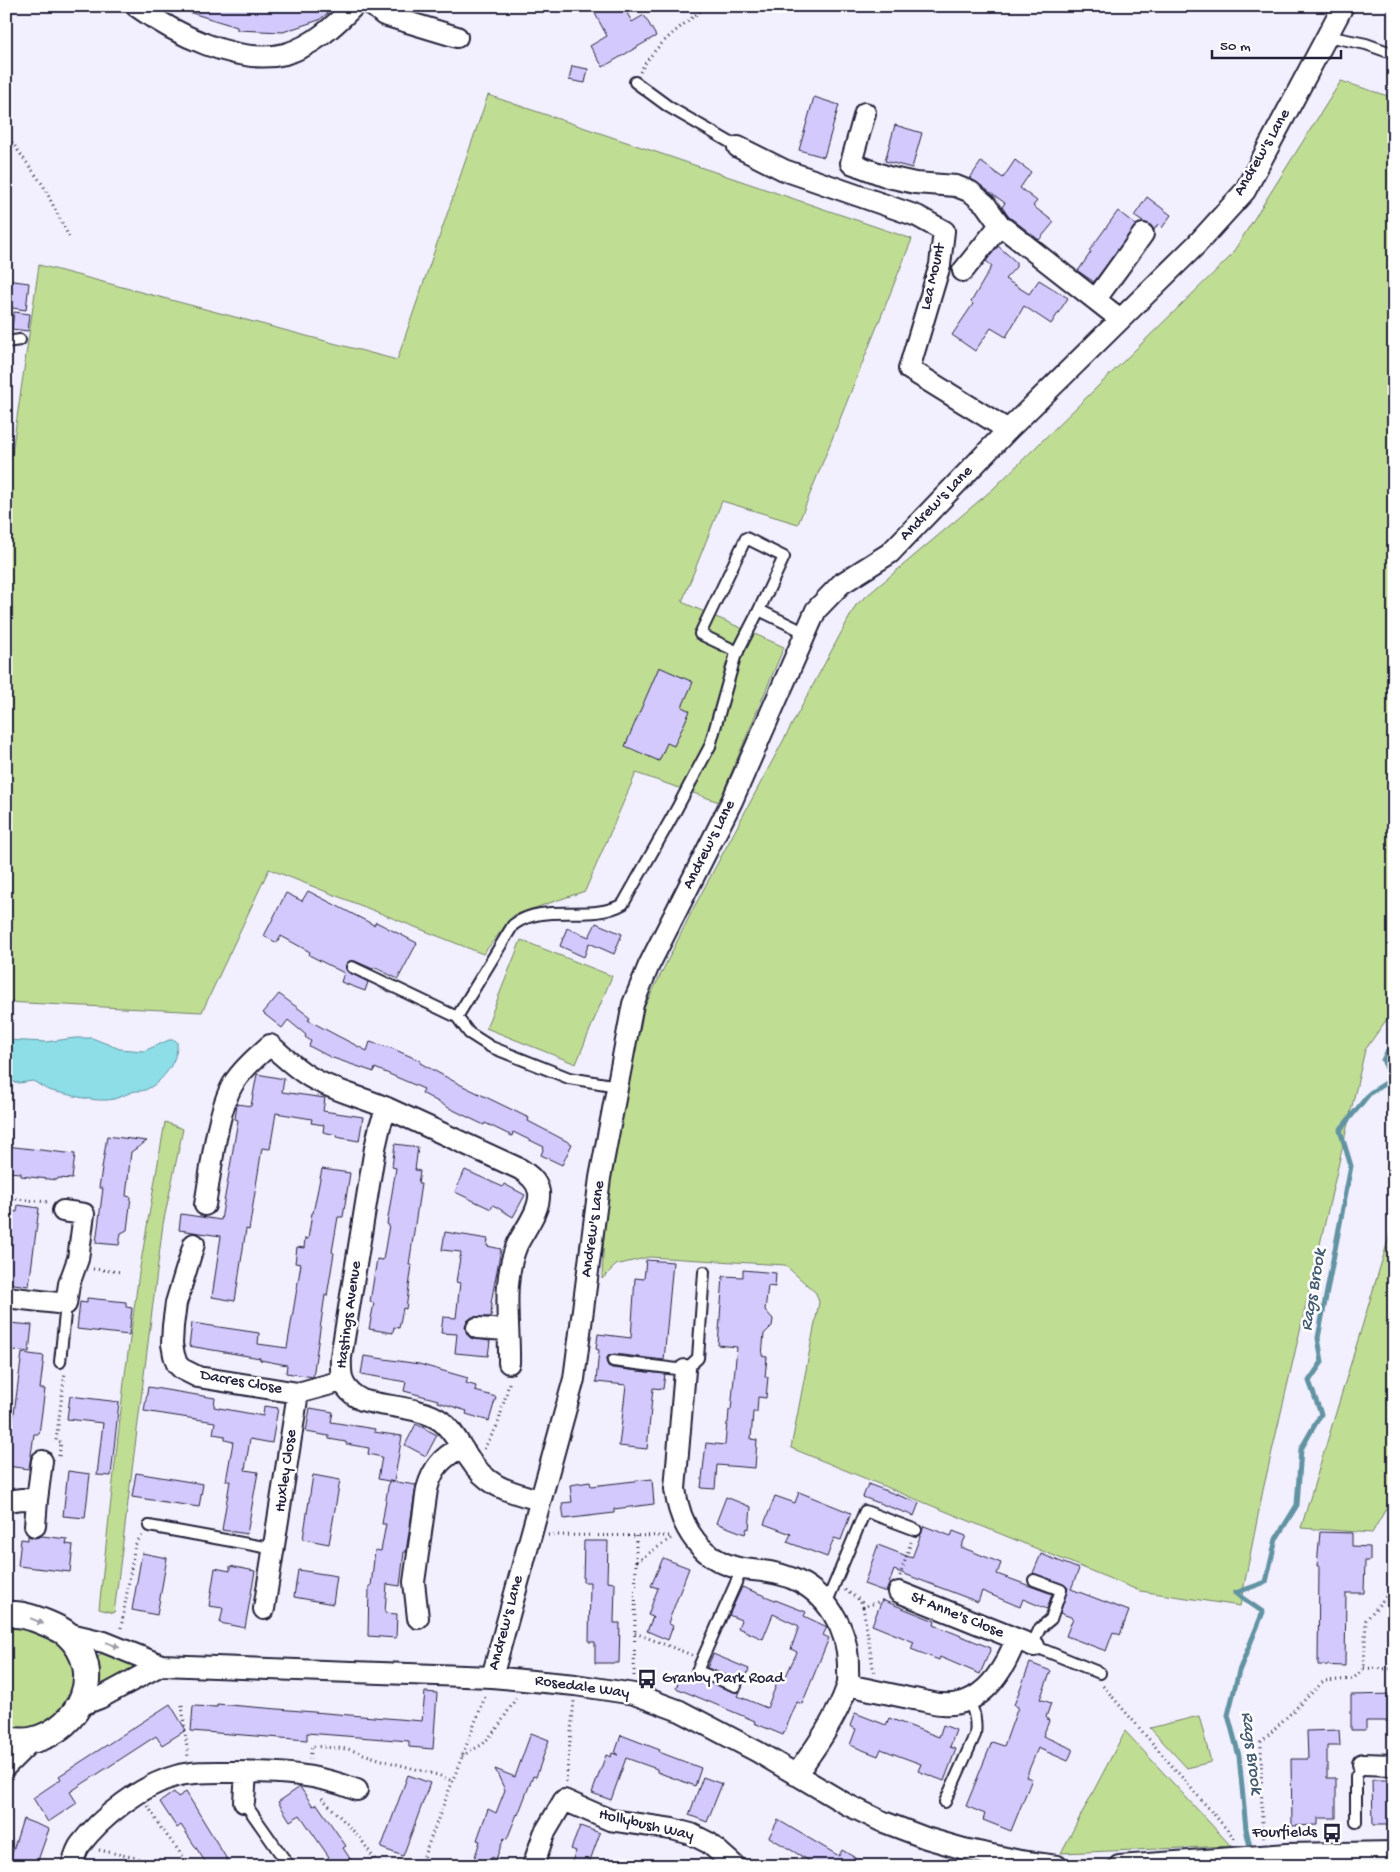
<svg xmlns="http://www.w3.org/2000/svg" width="1400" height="1872" font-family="'Gochi Hand',sans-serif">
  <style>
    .green { fill: #c0dd94; stroke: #718068 }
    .water { fill: #8ddee7; stroke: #6293a2 }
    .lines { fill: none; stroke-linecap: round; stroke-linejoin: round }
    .stream { stroke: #6293a2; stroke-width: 5 }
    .building { fill: #d3c9fc; stroke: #22223b }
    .service-casing { stroke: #22223b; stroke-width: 14 }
    .minor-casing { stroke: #22223b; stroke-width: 24 }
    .tertiary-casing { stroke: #22223b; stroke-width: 29 }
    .path { stroke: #22223b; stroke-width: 3; stroke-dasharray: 1 4; stroke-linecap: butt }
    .service { stroke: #fff; stroke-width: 10 }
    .minor { stroke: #fff; stroke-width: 20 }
    .tertiary { stroke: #fff; stroke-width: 25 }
    .oneway { fill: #9c9ca7 }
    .labels { text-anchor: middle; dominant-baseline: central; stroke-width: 5; stroke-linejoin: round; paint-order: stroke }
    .street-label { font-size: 16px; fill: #22223b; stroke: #fff }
    .poi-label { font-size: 16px; fill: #22223b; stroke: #fff; text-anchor: start }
    .water-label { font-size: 18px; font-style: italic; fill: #425a6f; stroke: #fff }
  </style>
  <rect width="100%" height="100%" fill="#f2effe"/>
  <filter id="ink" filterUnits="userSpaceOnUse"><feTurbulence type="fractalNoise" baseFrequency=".02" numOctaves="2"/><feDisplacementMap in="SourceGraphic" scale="10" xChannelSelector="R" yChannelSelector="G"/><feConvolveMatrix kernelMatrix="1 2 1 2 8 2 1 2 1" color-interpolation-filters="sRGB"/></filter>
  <g filter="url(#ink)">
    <path class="green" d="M1341,81L1394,98V1009L1365,1050L1263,1490L1240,1606L1140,1591L791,1448L819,1302L816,1293L785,1265L649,1257L616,1265L602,1279L605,1211L633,1048L643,1010L693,909L856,605L993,489L1230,257Z
      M488,95L912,239L798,524L722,501L682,602L784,647L719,802L636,773L585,891L514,915L483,954L269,869L202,1012L6,1002V494L39,265L397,360Z
      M521,940L612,976L576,1064L486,1028Z
      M165,1122L183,1129L163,1224L114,1613L99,1609L124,1382L139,1273Z
      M1394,1221V1495L1372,1533L1301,1528Z
      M6,1626L26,1627L63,1644L78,1668L69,1703L47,1723L32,1728L6,1732Z
      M103,1651L133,1661L135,1668L101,1687L98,1686L95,1661Z
      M1199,1716L1211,1762L1187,1768L1150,1728Z
      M1125,1731L1231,1846L1061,1853Z"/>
    <path class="water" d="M75,1038H92L120,1049L144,1051L169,1040H175L177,1042C179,1059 163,1082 147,1089C143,1092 137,1090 132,1092C124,1095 115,1100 106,1100C90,1101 72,1095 56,1092L48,1090L33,1081L19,1083L6,1081V1040L46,1042Z"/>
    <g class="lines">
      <path class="stream" d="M1251,1851L1246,1829L1239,1756L1228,1715L1239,1671L1263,1612L1235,1593L1266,1582L1276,1539L1297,1505L1301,1449L1321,1414L1309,1381L1322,1362L1318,1338L1351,1166L1340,1130L1370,1093L1392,1079L1383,1060L1388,1050L1394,1053"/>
    </g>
    <path class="building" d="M182,6H337L319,20L283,32L237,30V27L182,10Z
      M591,6H623L632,22L644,15L656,36L603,67L590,46L607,36Z
      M572,66L588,69L585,83L569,80Z
      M814,97L839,105L824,157L799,150Z
      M895,125L922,133L912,168L885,161Z
      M1015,160L1031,172L1020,188L1037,201L1033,206L1054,222L1039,240L1008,216L1002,207L1005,203L970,178L981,162L1003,178Z
      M1147,197L1171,215L1162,228L1158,224L1154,230L1150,225L1143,222L1134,216Z
      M1118,211L1136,225L1094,282L1078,271L1091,252L1089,251Z
      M998,246L1016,262V267L1005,279L1029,294L1039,280L1068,298L1051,324L1024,306L1006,337L991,328L975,351L952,335L973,304L971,302L992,266L986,261Z
      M6,280L29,283L26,310L6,307Z
      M14,312L30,314L28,331L12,329Z
      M659,667L693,682L682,707L690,711L674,746L667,743L659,761L625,746Z
      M308,891L374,925L376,922L417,943L398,979L374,967L373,969L355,961H349L346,965L347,971L368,982L365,991L341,982L344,973L309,955L310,952L281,936L277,943L264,936L286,893L302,901Z
      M596,923L622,934L614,954L589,943L584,957L560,946L567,928L589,937Z
      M279,994L310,1017L308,1020L334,1034L367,1051L370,1042L391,1048L421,1061L420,1063L459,1084L529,1118L528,1121L572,1144L562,1165L541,1155L544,1147L513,1132L512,1136L485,1123L484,1125L449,1108L422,1093L424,1089L375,1068L374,1072L330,1057L309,1046L311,1041L305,1037L306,1035L288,1020L282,1028L263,1013Z
      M257,1074L284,1079L282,1092L325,1098L323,1111L363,1117L359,1141L336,1137L337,1135L323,1132L324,1125L311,1123L312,1119L276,1113L270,1149L262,1148L249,1230L246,1229L235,1301L212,1297L221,1236L179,1230L181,1214L221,1220L238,1120L235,1119L237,1104L251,1106Z
      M107,1136L147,1141L131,1152L126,1196L131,1197L127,1230L121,1233L119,1245L96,1243L103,1188H99Z
      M395,1144L418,1147L415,1170L420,1171L418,1184H421L409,1265H412L406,1309L403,1308L399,1328L394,1327L393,1333L369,1329L374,1303L370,1302L377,1259L383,1260L389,1225L387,1224L396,1168L392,1167Z
      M6,1146L75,1154L72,1179L58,1178L57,1180L21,1176V1173L6,1172Z
      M322,1169L350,1173L343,1217H338L332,1252L334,1253L327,1296L325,1295L313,1377L286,1373L287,1365L260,1360V1358L189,1346L192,1323L259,1333L258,1344L287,1348L301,1264L295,1263L297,1247L304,1248L305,1238L308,1239L312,1213H313Z
      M465,1170L503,1187L504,1184L525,1195L513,1217L493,1205L491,1209L455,1192Z
      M18,1205L39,1208L29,1286L6,1283V1262L12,1211L17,1212Z
      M445,1232L488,1239L487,1246L501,1249L491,1303H492L491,1317H472L467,1321L465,1327L467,1334L471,1338L490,1341L488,1356L455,1353L457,1334L441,1333L443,1317L456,1318L460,1283L456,1282L461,1252L442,1250Z
      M646,1260L673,1262L664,1360L614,1354L608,1356L606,1361L608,1366L612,1368L665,1374L663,1389L653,1388L647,1449L619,1446L626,1385L596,1382L599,1350L596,1349L598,1334L631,1338L635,1278L644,1279Z
      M743,1270L776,1273L775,1287L768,1286L765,1310L773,1319L772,1326L764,1334L762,1356L767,1357L765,1377H768L766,1398L758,1397L757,1412H753L751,1439L757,1440L755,1468L717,1465L715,1489L701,1488L706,1443L725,1445L727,1423H728L729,1410H731L737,1347L718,1345L723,1276L743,1277Z
      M87,1298L126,1302V1307L132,1308L129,1335L77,1329L80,1302L87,1303Z
      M9,1323L32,1325L29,1352L6,1349Z
      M22,1353L44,1356L40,1389H45L39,1434H34L29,1469L7,1466Z
      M364,1356L419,1364L468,1378L466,1383L476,1386L475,1391L496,1397L489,1421L466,1414L467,1411L438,1402V1400L404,1391L406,1382L361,1374Z
      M148,1387L215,1398L214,1407L263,1416L264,1406L278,1408L272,1443L250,1439L245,1470L258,1472L247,1534L222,1530L230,1481H226L233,1442L225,1440V1436L213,1434L215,1422L144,1411Z
      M70,1396L119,1402L111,1476L97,1475L103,1423L67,1419Z
      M310,1408L333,1412L331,1422L375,1429L374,1432L402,1436L394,1482L378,1479L382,1457L368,1454L369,1448L346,1444V1442L329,1439V1436L306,1432Z
      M416,1424L437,1435L426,1456L405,1445Z
      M68,1471L90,1474L85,1518L63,1516Z
      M136,1473L203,1484L199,1507L132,1497Z
      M313,1475L340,1480L329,1544L303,1539Z
      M652,1479L654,1504L614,1509V1513L564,1519L562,1503L572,1502L570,1485L590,1482L591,1486Z
      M389,1481L416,1485L406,1552H404L400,1586L387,1584L385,1613L397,1614L396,1638L368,1636L369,1586H371L375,1550L381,1551L386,1524H382Z
      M868,1484L919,1503L914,1516L863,1497Z
      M799,1492L851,1513L841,1540L834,1538L827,1557L787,1542L791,1534L764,1524L775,1496L795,1503Z
      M726,1497L751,1507L749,1529L747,1528L745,1534L716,1523Z
      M924,1526L951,1536L953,1531L966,1536L961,1547L1001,1563L997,1574L1052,1594L1047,1609L1023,1599L1020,1607L982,1591L978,1602L894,1570L886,1592L864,1584L878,1545L912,1558Z
      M1320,1532L1352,1533V1546L1370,1547V1561H1365L1364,1593H1346L1345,1666L1318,1665L1319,1566H1317Z
      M28,1536L35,1538L42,1536L67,1539L66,1544L73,1545L70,1572L18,1566L21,1539L28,1540Z
      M584,1541H608L607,1582L615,1583L614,1623H620L619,1663H595V1642H589L590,1582H583Z
      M142,1553L167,1558L157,1615L132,1610Z
      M1041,1554L1079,1569L1071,1589L1129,1611L1120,1635L1113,1632L1106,1651L1066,1636L1073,1618L1060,1613L1068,1588L1063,1584L1033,1573Z
      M663,1558L689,1568L668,1623L673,1626L668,1640L647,1631L653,1617L648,1615L658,1588L651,1586Z
      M230,1566L255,1571L245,1628L220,1623L223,1608L209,1606L215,1568L230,1571Z
      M298,1570L337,1576L333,1604L294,1597Z
      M742,1587L806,1612L804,1616L827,1627L823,1635L829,1638L802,1704L797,1702L783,1735L754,1723L755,1721L676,1688L681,1676L700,1684L702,1680L734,1692H740L738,1696L767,1708L780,1676L785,1678L797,1652L791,1649L799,1626L773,1614L763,1639L738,1628L741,1620L729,1615Z
      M882,1600L935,1621L934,1625L991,1648L980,1674L940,1657L939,1660L911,1649L914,1642L872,1625Z
      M713,1654L749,1669L743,1685L738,1680L707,1668Z
      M1030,1663L1051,1671L1040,1699L1051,1703L1046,1717L1049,1721L1043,1736L1073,1749L1068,1761L1038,1748L1026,1777L1032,1779L1011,1831L983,1820L985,1814L966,1806L992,1742L1004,1746L1018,1707L1014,1705Z
      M425,1692L437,1693L433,1749L409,1747V1741L307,1733V1740L191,1731L193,1706L217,1707V1704L422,1721Z
      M1394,1694V1721H1366V1730H1351V1695Z
      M170,1704L186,1730L162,1745L156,1736L70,1792L77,1803L48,1822L33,1798L61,1779L59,1776Z
      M855,1713L886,1725L889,1718L939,1737L943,1725L956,1730L950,1747L956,1749L944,1781L918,1771L921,1764L902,1757L881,1749L878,1756L850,1745L856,1729L850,1726Z
      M1339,1730L1340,1746H1327V1778H1336V1818H1318V1825L1292,1826L1291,1759H1308L1307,1731Z
      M531,1733L549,1740L536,1777L533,1776L518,1815L517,1814L507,1839L504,1838L496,1859L492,1857L489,1866H472L480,1841L477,1840L488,1809L496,1813L505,1790L495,1769L515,1777Z
      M621,1735L660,1750L659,1752L701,1768L695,1786L657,1772V1769L626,1758L611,1800L592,1793L606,1755L611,1757L612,1753L618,1755L615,1753Z
      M408,1775L430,1783L403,1856L381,1848Z
      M703,1777L722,1784L707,1822L689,1815Z
      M1372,1780H1394V1825H1373Z
      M300,1787L313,1806L317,1804L346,1846L343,1848L355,1866H317L329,1857L300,1815L290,1821L278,1802Z
      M174,1792L178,1797L186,1792L231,1866H208L181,1825L177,1828L160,1802Z
      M23,1819L49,1829L36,1866H8Z
      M778,1820L839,1856L842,1850L869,1866H805L808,1860L769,1837Z
      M580,1826L600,1833L588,1866H570L576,1851L571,1849Z"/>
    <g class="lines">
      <defs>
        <path id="service" d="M1327,36L1366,44L1394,54
          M635,82L669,107L738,147
          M6,342L20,340
          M738,652L700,634L746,538L784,557L759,610
          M352,967L457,1017
          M618,1086L569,1078L491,1047L469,1033L457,1017L513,925C545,901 590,923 623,904L676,810L710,746L735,657L759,610L806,633
          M613,1361L685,1370L698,1358L704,1272
          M60,1362L66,1304
          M149,1526L275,1549
          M826,1604L865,1511L916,1530
          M1032,1645L1040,1628L1051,1619L1061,1590L1034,1580
          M1034,1646L1100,1673
          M736,1686L697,1671L742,1569
          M244,1802L289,1866
          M945,1802L975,1735C977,1721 974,1712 969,1699
          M1356,1822V1776L1363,1764"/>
        <path id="minor" d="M136,6C173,33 238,66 285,54C313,46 334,26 354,6
          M373,6L384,15L457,37
          M865,113L851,163L888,177L915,183L956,186L971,192L985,204L1000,225L1120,319
          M738,147L784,170L917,216L944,231L940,265L909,369L1008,430
          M963,271L1000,225
          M1096,299L1143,234
          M387,1108L520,1169C529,1175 537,1181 539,1192C541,1210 524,1230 517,1245C501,1284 510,1323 509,1363
          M205,1205C211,1172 217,1107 235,1081C244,1067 258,1056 270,1045C283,1056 295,1068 310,1077C334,1091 362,1097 387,1108L380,1126L375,1148L341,1357C340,1378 342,1390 362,1400C385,1407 422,1407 441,1421C453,1430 460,1446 469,1458C487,1487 508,1491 539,1500
          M194,1244L176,1303L173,1326L172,1344L174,1355L177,1364L182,1369L198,1377L298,1393L342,1381
          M6,1297L66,1304L69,1284L78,1259L84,1214L63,1211
          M477,1328L507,1330
          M685,1370L675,1489C680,1528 702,1562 743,1569C759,1571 775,1571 791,1578C827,1592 849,1630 848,1668C848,1674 849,1681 847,1687C836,1719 816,1747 796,1775
          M6,1501L22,1499L37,1500L42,1461
          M35,1526L37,1500
          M899,1592L1034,1646
          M264,1609L298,1393
          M418,1618L414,1582L427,1489C433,1467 442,1458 461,1447
          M66,1633L104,1642L161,1665L492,1677L575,1685L634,1694L680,1711L758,1752L846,1804L881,1821L926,1838L964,1849L1020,1861L1057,1866
          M492,1677L574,1379L600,1178L633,1004L649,965L732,801L816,610L841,584L890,553L1008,430L1196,245L1245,191L1343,6
          M848,1685C870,1690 891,1694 913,1699C923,1700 933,1704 943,1704C983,1707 1004,1670 1016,1639
          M79,1706L100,1698L161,1665
          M1363,1764L1394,1765
          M6,1766L32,1740
          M244,1802L246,1772
          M72,1866C74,1859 76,1850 80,1845C101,1817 142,1785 176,1776C194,1771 214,1772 233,1772C278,1772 315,1773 357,1790
          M533,1866L544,1834L564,1800L610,1820L672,1829L691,1834L709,1843L735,1866
          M1119,1866L1288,1854L1394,1852"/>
        <path id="tertiary" d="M6,1614C12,1615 19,1614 25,1616C35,1618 60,1628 67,1634C107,1671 81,1728 33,1740C25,1742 15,1741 6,1740"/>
      </defs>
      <use href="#service" class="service-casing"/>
      <use href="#minor" class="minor-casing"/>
      <use href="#tertiary" class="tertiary-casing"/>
      <path class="path" d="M640,72C655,44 682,26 707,6
        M6,134L43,185L69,237
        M6,1198L48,1202
        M93,1269L122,1272
        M484,1449L498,1424L510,1380
        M59,1456L61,1442L56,1441L65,1372
        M548,1535L672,1536
        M636,1536V1562
        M900,1576L911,1542
        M845,1590L861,1601L863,1607L884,1600
        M863,1607L874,1673
        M121,1628L135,1545L142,1535
        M635,1633L692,1655
        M1364,1668L1394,1669
        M634,1676L636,1562L673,1537
        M1103,1686L1236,1840
        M182,1705L188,1757
        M462,1756L483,1744L498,1727L516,1698
        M310,1759L312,1746L348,1749L385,1761L438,1775L452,1781
        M566,1782L574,1701
        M322,1798L360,1838L378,1864L383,1866
        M148,1806L161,1828L186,1860L189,1866
        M1264,1837L1262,1827L1261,1742L1324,1681L1353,1679L1364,1668L1366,1620L1394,1587
        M99,1850L174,1866
        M420,1866L486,1694"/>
      <use href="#service" class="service"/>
      <use href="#minor" class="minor"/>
      <use href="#tertiary" class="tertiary"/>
    </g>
    <defs><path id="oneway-solid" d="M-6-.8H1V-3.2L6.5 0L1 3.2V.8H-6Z" transform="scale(1.25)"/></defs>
    <g class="oneway">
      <use href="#oneway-solid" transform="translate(37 1621) rotate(23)"/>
      <use href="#oneway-solid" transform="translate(113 1645) rotate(22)"/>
    </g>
  </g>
  <defs>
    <symbol id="bus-bare" viewBox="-9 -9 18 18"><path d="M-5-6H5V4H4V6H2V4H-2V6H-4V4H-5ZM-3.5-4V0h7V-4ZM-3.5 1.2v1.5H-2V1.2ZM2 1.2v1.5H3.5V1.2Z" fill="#22223b" stroke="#fff" stroke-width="2.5" paint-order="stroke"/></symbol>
  </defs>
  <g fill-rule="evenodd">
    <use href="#bus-bare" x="633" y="1665" width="28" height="28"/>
    <use href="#bus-bare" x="1318" y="1819" width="28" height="28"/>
  </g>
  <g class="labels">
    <g class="street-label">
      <text transform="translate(1263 153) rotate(-60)">Andrew's Lane</text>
      <text transform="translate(934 277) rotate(-77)">Lea Mount</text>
      <text transform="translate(937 504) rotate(-46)">Andrew's Lane</text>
      <text transform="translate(710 845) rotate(-63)">Andrew's Lane</text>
      <text transform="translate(594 1229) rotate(-82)">Andrew's Lane</text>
      <text transform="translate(350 1315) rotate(-82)">Hastings Avenue</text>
      <text transform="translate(241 1383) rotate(10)">Dacres Close</text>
      <text transform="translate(287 1471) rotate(-82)">Huxley Close</text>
      <text transform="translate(957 1616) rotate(22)">St Anne's Close</text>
      <text transform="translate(507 1623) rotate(-75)">Andrew's Lane</text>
      <text transform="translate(582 1688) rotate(8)">Rosedale Way</text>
      <text transform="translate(646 1826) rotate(13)">Hollybush Way</text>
    </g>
    <g class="poi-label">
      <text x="662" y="1679">Granby Park Road</text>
      <text x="1317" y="1833" text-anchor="end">Fourfields</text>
    </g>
    <g class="water-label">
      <text transform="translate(1314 1290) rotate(-80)">Rags Brook</text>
      <text transform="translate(1251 1753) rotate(83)">Rags Brook</text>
    </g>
  </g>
  <rect width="1400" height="1872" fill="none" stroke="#fff" stroke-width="25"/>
  <rect x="12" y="12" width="1375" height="1847" fill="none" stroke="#22223b" stroke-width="2" filter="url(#ink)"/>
  <path d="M1212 50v8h129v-8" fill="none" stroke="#22223b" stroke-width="2.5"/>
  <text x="1220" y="50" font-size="15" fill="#22223b" stroke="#ffffff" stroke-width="4" paint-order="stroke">50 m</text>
</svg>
